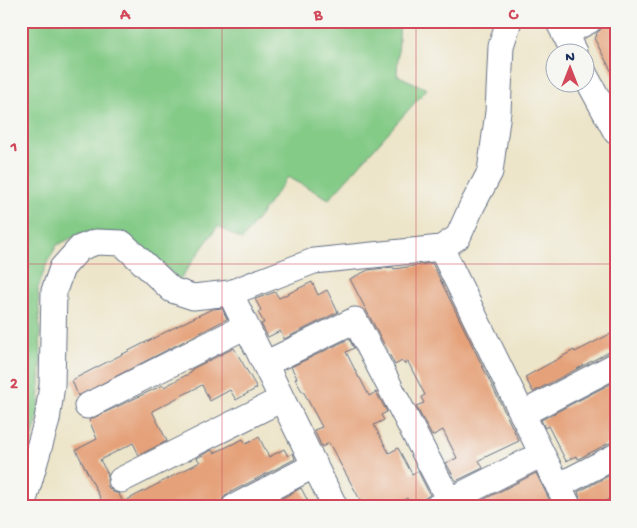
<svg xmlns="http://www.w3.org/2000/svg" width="637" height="528" font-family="'Gochi Hand',sans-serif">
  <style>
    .green { fill: #84cb87; stroke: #507d72 }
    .building { fill: #e5a27a }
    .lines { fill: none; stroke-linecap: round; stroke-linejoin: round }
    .minor-casing { stroke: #646f83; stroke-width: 27 }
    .minor { stroke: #fff; stroke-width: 25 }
    .grid { fill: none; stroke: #d1495b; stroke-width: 1; stroke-opacity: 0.55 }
    .neatline { fill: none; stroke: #d1495b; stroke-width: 2 }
    .grid-label { font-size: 16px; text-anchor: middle; font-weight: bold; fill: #d1495b }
  </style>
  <rect width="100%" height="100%" fill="#f6f6f2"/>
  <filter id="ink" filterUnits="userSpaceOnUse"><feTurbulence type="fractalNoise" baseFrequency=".02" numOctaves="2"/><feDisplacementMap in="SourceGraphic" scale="10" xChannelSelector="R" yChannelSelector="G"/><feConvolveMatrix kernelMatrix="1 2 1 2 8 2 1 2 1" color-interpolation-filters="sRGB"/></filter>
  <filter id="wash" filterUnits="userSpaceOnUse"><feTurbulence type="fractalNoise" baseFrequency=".0096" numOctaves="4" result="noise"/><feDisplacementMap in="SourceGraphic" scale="20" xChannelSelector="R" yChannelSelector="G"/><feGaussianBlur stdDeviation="1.12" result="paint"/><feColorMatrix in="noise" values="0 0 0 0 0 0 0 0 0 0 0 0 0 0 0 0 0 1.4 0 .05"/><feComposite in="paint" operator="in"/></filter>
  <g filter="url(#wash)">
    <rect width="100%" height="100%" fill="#ede5c9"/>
    <path class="green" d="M21,21H400L397,75L427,89L329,199L288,177L242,240L218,226L180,279L143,251L99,232L82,233L57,245L47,263L38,288L41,357L39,414L21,478Z"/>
    <g id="blocks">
      <path class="building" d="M609,21H616V80L594,38L597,36L596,34L601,29L602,25Z
        M432,263L519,441L479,460L483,468L456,481L446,463L457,458L443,430L432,436L416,406L424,403L421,397L425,395L408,362L404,364L402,361L395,365L350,279L368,270L393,267L394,269Z
        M312,282L318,295L327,290L338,312L284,339L280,331L268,337L261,324L264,323L258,312L261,310L255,299L275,292L279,298Z
        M222,308L227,319L78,396L72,380L189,320L212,309Z
        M616,331V351L609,352L533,392L525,377L574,350L575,352Z
        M349,339L354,348L346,352L359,378H360L369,396L376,392L387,412L381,415L384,420L374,425L389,453L398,448L412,474L418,471L430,495L411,507L407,498L392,507H364L329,443L322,447L314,430L322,427L303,391H302L295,379L297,378L291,367Z
        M234,348L257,388L236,400L230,390L210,401L202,385L152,411L167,441L139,455L133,443L100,460L108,474L107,480L108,487L113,492L119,494L123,502L200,462L197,458L212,450L214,453L243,439L246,444L259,437L269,457L284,449L288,456L293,453L295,459L227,494L222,500L220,507H105L76,450L97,439L89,420L163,385L164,387L190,373L192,369Z
        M616,381V442L609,443L578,459L576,456L566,461L548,426L545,428L541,420Z
        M616,472V495L595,507H583L578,492Z
        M536,473L553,507H469Z
        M301,488L311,507H266Z"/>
    </g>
  </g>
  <g filter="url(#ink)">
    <use href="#blocks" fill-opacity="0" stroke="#646f83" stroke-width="1"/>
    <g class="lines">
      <defs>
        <path id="minor" d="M558,21L574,52
          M564,34L589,21
          M584,73L616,132
          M441,248L542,454L569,507
          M230,293L335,507
          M265,364L355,320L449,500
          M87,406L246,326
          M522,414L616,365
          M121,480L282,399
          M558,486L616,456
          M22,507L47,420L52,385L54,291L62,268L80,248L96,242L122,243L172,290L193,297L230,293L314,261L441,248L458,237L472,206L490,172L498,112L501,46L509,21
          M234,507L315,465
          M437,507L542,454"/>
      </defs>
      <use href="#minor" class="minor-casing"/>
      <use href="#minor" class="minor"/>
    </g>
  </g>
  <path class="grid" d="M222,21V507M416,21V507M21,264H616"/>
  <rect width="637" height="528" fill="none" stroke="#f6f6f2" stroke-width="55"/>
  <g transform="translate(570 68)"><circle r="24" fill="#f6f6f2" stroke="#9ea6b7"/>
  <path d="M0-4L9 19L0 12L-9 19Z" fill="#d1495b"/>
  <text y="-8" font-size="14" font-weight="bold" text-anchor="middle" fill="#1b2f5e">N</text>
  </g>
  <rect x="28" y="28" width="582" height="472" class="neatline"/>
  <g class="grid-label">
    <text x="125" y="19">A</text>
    <text x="318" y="19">B</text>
    <text x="513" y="19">C</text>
    <text x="14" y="151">1</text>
    <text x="14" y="388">2</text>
  </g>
</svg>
